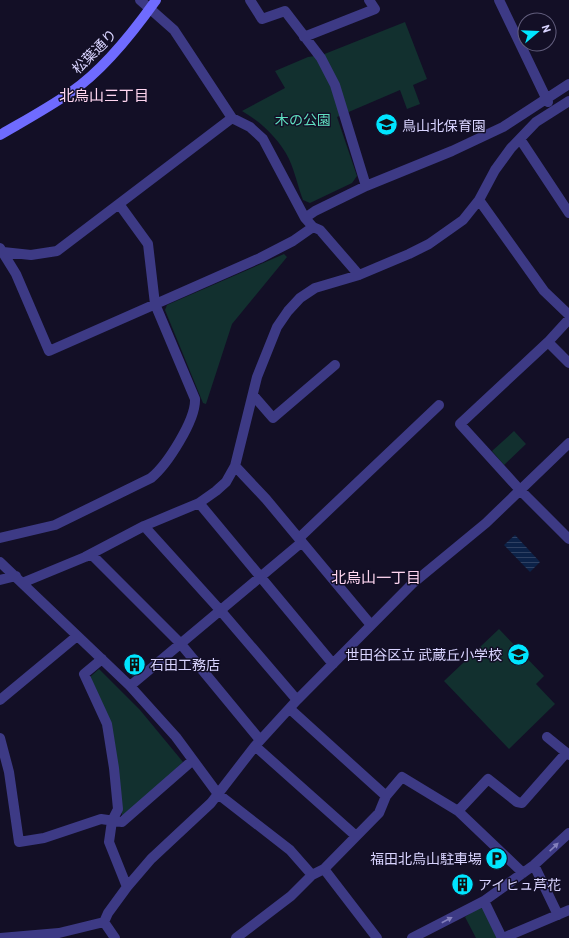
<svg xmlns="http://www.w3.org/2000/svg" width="569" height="938" font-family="Barlow,'Noto Sans JP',sans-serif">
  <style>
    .park { fill: #12302f }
    .water { fill: url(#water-rules) }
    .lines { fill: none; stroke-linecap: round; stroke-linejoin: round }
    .street { stroke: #3d3a85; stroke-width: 10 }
    .secondary { stroke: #6f6bff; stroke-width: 10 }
    .oneway { fill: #837fbc }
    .labels { text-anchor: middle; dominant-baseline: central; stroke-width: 3; stroke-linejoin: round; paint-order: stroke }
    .street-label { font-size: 14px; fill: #d9d4ff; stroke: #130f26 }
    .park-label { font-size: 14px; fill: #5fe0c0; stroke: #130f26 }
    .poi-label { font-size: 14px; fill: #d9d4ff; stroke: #130f26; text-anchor: start }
    .neighbourhood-label { font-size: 15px; fill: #ffd6f0; stroke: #130f26 }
  </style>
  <defs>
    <pattern id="water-rules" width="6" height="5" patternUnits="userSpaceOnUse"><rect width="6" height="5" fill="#0c2248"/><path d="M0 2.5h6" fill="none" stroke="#2f4163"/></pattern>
  </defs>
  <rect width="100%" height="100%" fill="#130f26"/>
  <path class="park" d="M405,22L427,79L413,85L420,104L407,109L400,90L337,117L357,176L352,183L310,203L303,200C298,187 295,172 289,159C279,139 261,122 242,111L285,88L275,71L308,57L322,55Z
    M284,254L287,257L232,324L206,404L203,403L165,310L167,305Z
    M514,431L526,444L504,465L492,451Z
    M499,629L544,676L536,684L555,704L509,749L444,681Z
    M99,669L140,710L183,762L122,820V809L91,678V676Z
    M480,907L485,910L499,938H476L465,917Z"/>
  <path class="water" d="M515,535L540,562L530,572L504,545Z"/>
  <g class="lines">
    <path class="street" d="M140,0L174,30L232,118L250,127L263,139L305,218L313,227L320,230L359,275
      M250,0L262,19L285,11L321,58L335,85L366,186
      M499,0L548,102
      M304,37L375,9L369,0
      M520,139L569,213
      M479,200L544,291L569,315
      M305,218L315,211L366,186L452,151L503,127L569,84
      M0,248L16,274L49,351L260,258L293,241L313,227
      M3,252L31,255L57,251L232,118
      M569,319L548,342L460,424L520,490L569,539
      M548,342L569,363
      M253,395L273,418L335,365
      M235,466L266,499L371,625
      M199,503L333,664
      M144,526L220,610L297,700
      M0,538L55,525L151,478C167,465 196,420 195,399L155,304L148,244L119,204
      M299,538L439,405
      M91,554L180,643L260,740
      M0,562L130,686L176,737L218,794L290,850L312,875
      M0,580L16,576
      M22,583L85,557L144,526L199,503L216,491L226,482L235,466L257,377L277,327L288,311L300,298L315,288L359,275L409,254L429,244L463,220L479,200L495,170L511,148L536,122L569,101
      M102,659L84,674L107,724L114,768L118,809L112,821L109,842L127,887
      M130,686L302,542
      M0,700L77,636
      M290,709L386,796
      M547,737L569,755
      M0,738L9,772L19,842L44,838L101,819L122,822L193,760
      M255,746L356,836
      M458,811L488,779L517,802L522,803L566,753
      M534,865L558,915
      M324,869L377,938
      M484,901L502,938
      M104,922L108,913L127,887L151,859L211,803L255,746L297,700L412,584L486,523L569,443
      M104,922L115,938
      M0,938L59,933L104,922
      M236,938L291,896L312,875L324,869L379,813L386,796L402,777L458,811L523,873
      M412,938L484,901L534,865L569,833
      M503,938L569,910"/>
    <path class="secondary" d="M0,135C24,121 48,108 71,92C102,71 134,31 156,0"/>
  </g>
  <defs><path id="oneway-solid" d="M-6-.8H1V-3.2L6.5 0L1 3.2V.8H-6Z"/></defs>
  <g class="oneway">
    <use href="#oneway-solid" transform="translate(554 847) rotate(-43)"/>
    <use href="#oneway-solid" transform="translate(447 920) rotate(-28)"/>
  </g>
  <defs>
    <symbol id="school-disc" viewBox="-11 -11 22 22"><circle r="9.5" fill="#00e5ff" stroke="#130f26"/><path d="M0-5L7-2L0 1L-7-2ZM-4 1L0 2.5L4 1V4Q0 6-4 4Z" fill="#111"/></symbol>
    <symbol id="building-disc" viewBox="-11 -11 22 22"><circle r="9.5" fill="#00e5ff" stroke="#130f26"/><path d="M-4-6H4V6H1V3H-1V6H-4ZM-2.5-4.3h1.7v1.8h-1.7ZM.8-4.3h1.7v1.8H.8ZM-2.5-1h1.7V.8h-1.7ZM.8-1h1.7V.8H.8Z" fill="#111"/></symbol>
    <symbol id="parking-disc" viewBox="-11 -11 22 22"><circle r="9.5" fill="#00e5ff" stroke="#130f26"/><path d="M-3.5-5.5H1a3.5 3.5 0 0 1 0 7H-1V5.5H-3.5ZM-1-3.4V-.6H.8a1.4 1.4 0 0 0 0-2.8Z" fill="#111"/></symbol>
  </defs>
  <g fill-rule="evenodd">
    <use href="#school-disc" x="374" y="112" width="25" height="25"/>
    <use href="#school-disc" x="506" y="642" width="25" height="25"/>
    <use href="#building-disc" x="122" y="652" width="25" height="25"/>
    <use href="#parking-disc" x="484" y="846" width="25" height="25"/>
    <use href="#building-disc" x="450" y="872" width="25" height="25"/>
  </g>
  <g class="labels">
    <g class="street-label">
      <text transform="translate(94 51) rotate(-45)">松葉通り</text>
    </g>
    <g class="park-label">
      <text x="303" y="119">木の公園</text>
    </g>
    <g class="poi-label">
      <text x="402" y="125">鳥山北保育園</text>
      <text x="502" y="654" text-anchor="end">世田谷区立 武蔵丘小学校</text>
      <text x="150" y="664">石田工務店</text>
      <text x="482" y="858" text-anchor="end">福田北烏山駐車場</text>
      <text x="478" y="884">アイヒュ芦花</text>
    </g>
    <g class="neighbourhood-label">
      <text x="104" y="95">北烏山三丁目</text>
      <text x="376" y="577">北烏山一丁目</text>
    </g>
  </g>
  <g transform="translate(537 32) rotate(71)"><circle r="19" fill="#130f26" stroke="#625e7d"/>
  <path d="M0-3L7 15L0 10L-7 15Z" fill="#00e5ff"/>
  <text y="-6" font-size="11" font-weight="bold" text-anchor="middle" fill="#d9d4ff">N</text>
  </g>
</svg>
